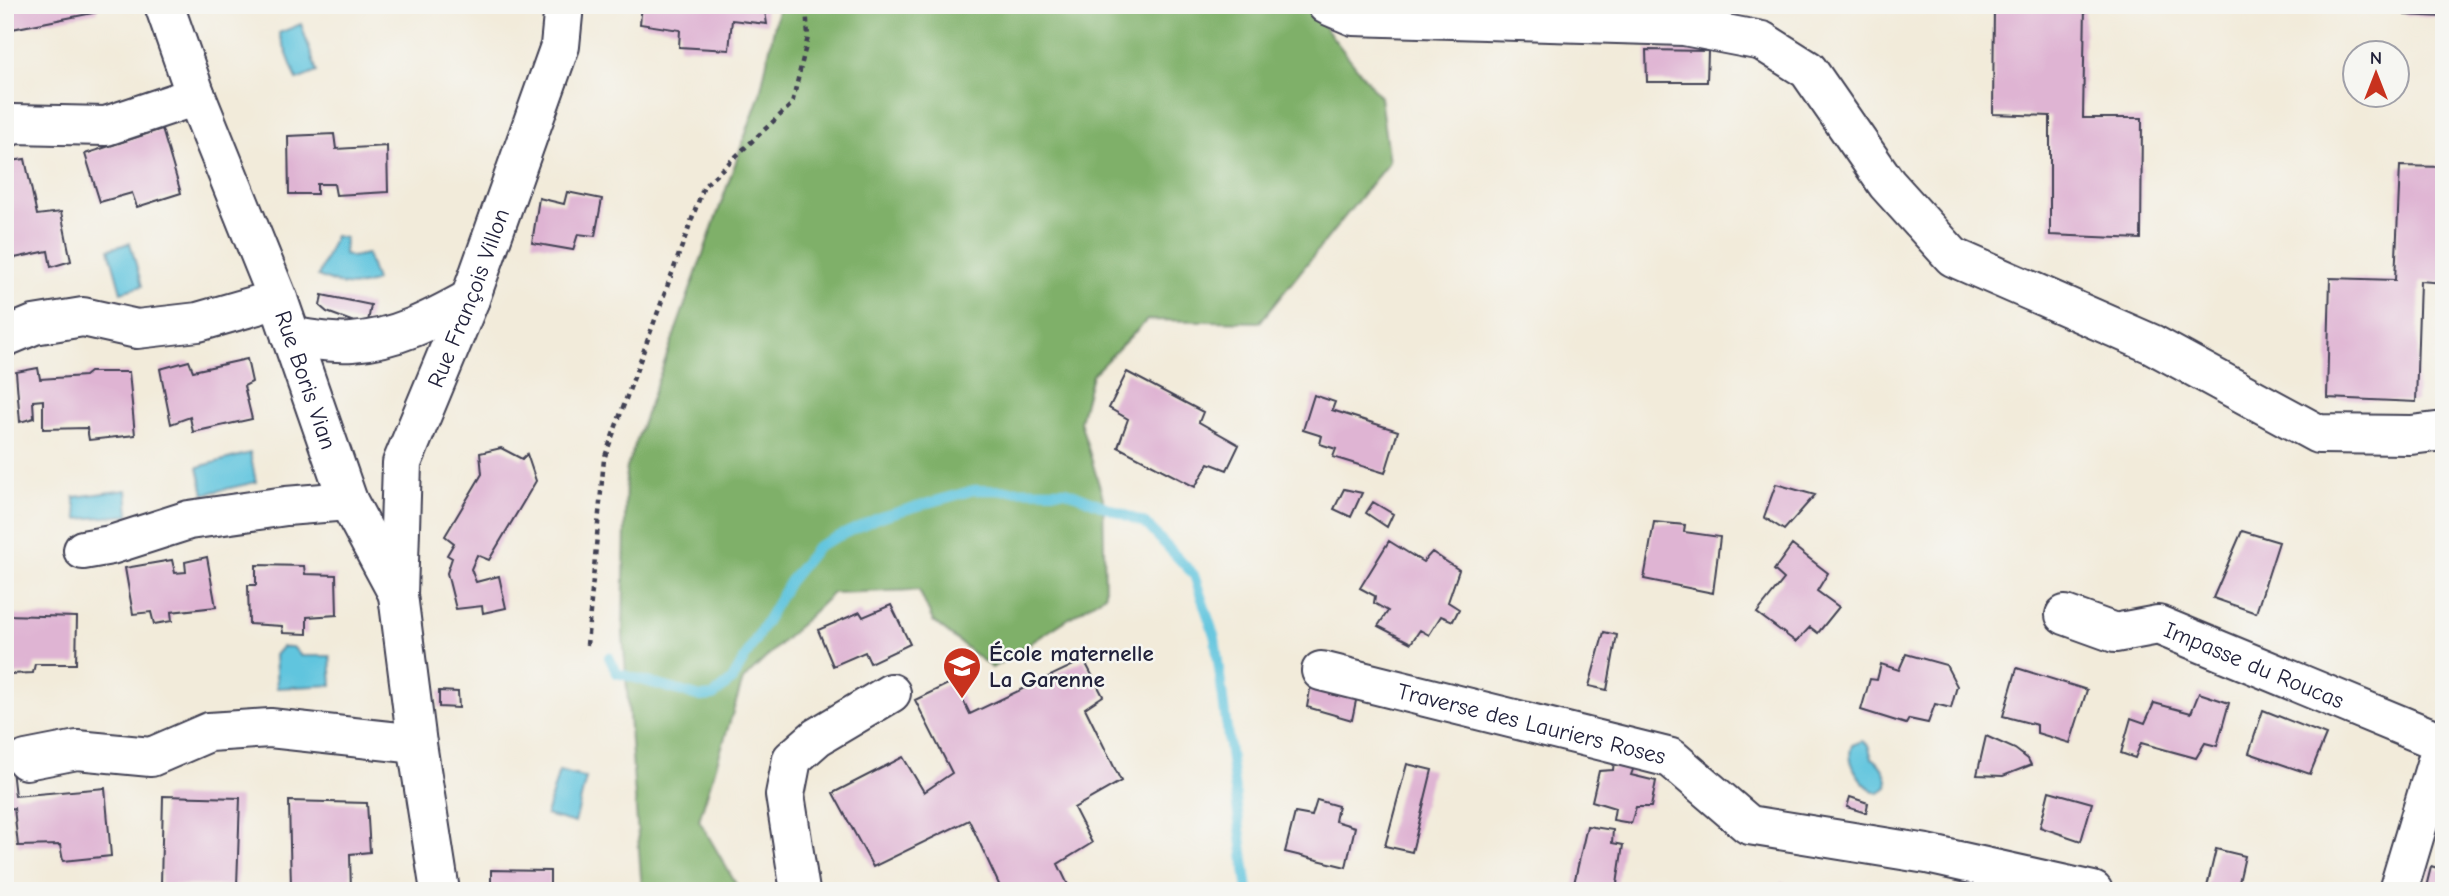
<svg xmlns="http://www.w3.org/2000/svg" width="2449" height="896" font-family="'Comic Neue',sans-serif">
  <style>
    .forest { fill: #7fb069; stroke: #506952; stroke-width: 2 }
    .water { fill: #60c5de; stroke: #41748c; stroke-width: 2 }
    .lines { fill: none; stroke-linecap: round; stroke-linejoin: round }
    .stream { stroke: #60c5de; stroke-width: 10 }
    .building { fill: #dfb4d3 }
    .minor-casing { stroke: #414053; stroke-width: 42 }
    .path { stroke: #414053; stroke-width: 4.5; stroke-dasharray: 5 5; stroke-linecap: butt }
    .minor { stroke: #fff; stroke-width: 38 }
    .labels { text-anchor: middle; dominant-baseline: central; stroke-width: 5; stroke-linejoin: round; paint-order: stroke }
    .street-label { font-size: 23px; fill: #22223b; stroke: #f6f6f2 }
    .poi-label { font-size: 23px; font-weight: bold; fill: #22223b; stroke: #f6f6f2; text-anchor: start }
  </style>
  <rect width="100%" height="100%" fill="#f6f6f2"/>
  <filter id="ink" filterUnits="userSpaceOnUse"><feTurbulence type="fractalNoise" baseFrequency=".0143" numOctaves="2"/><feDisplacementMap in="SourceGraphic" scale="14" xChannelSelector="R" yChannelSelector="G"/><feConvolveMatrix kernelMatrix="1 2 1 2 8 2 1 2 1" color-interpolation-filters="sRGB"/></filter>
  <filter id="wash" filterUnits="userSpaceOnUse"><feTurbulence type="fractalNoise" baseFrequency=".00686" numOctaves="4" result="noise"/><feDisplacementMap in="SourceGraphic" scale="28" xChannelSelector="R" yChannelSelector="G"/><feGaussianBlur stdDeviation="1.57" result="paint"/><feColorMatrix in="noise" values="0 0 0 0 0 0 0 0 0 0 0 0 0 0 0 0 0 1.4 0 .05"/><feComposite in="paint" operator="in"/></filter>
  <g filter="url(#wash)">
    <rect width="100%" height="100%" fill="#f2ebda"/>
    <path class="forest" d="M779,5H1307L1380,97L1389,162L1260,322L1147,320L1092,375L1080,421L1103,498L1105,595L992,668L933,621L919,590L833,593L743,680L699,820L740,891H642L623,635L626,470L760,94Z"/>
    <path class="water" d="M301,24L317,72L297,80L279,33Z
      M335,236L345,238L344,254L352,257L367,254L376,281C354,290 339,285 318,276Z
      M130,243L142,286L121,292L109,249Z
      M250,453L256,482L204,494L198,467Z
      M127,490L129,515L78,519L74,497Z
      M282,647H293L301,656H330L332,685L277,688L275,655Z
      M1862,741L1868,745L1872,758C1880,762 1889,777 1887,787L1879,793C1862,787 1845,762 1852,745Z
      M559,771L586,778L575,823L546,815Z"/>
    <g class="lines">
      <path class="stream" d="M609,657L617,673L701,697L713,696L732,680L789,582L818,546L880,517L974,490L1066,491L1145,523L1194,575L1215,638L1248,891"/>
    </g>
    <g id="blocks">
      <path class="building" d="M7,5H96L98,12L12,29Z
        M642,5H764L767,24L732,20L729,50L679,47L680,30L640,24Z
        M1994,5H2085L2083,118H2142L2141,239L2050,235V116L1993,114Z
        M2406,5H2444V17L2405,15Z
        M1646,50L1708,51L1707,82H1647Z
        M162,129L181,193L137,207L132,193L100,202L85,154Z
        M334,134L336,149L387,146L388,192L336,195L334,184H317V194H289L288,136Z
        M25,159L37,215L61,212L71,261L51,267L48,251L5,260V162Z
        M2400,166L2444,167V283L2420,281L2416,402L2327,398L2330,278L2395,280Z
        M567,192L602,199L595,236L578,234L573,250L532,243L539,198L564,204Z
        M322,295L371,305L368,322H354L327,312L320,306Z
        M247,359L252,382L244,386L252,419L193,432L190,417L171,424L160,369L189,361L193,371Z
        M38,368L40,379L85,376L90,372H129L135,435L89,440L87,428L43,429V400L33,401L34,418L20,422L16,372Z
        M1127,372L1203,412L1199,422L1239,445L1227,470L1209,463L1195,487L1118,447L1128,419L1109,408Z
        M1314,395L1335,402L1332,410L1398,431L1385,473L1333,457L1336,449L1320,444L1322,436L1303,430Z
        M501,448L522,459L527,454L536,481L489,560L477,555L471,569L476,582L499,576L506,608L483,613L482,606L456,609L447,573L452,558L447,555L454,543L445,536L482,474L480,453Z
        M1776,484L1815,495L1784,530L1764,517Z
        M1344,489L1362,493L1351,517L1334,509Z
        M1373,502L1393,514L1387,527L1366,513Z
        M1654,522L1685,525L1684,532L1720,537L1713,593L1644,579Z
        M2242,531L2279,542L2256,613L2213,598Z
        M1389,541L1423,562L1432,552L1459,570L1448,602L1459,609L1453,621L1441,616L1429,635L1420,630L1411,643L1378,626L1388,611L1374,603L1375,596L1360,588Z
        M1792,545L1828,573L1817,591L1839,607L1818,633L1810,627L1796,642L1757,613L1784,579L1774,570Z
        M207,557L216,607L171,612L172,621L154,624L151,612L133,614L125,568L172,560L175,573L186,572L185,562Z
        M256,565L304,566L305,574L336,575L337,615L307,617V634L283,633L282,626L249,624L248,585H256Z
        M891,605L910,644L870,663L865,652L833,666L818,630L860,612L863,617Z
        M5,615L77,617L76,664H35L33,673L10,674L9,662H5Z
        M1604,632L1617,635L1607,690L1589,686Z
        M1906,654L1946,665L1957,686L1951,708L1935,704L1928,723L1909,719L1906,724L1861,710L1870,679L1877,680L1881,664L1899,670Z
        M1084,660L1103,696L1085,708L1121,781L1074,808L1092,843L1058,864L1071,891H1002L969,820L873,867L833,793L903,757L924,792L952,773L915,700L954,681L970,714Z
        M2017,668L2087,690L2070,743L2037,733V725L2003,716Z
        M1312,678L1358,691L1352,720L1307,707Z
        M439,691L458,692L459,708L439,707Z
        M2199,693L2229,703L2217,746L2205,743L2196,758L2141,743L2135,758L2121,753L2131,718L2145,723L2154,703L2191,713Z
        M2263,710L2326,735L2310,774L2249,753Z
        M1986,736L2015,749L2028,759L2031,765L2003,776L1977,775Z
        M11,761L15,796L105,788L111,856L63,861L60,845L18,846L14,808L5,809V763Z
        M1614,761L1634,767L1631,775L1656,781L1651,807H1636L1631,823L1613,820L1615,808L1592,801L1599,771L1613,770Z
        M1407,764L1432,770L1412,852L1385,846Z
        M2049,791L2092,803L2081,841L2040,827Z
        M163,796L240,798L237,886L161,885Z
        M1850,797L1868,803L1866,813L1847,807Z
        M1317,800L1338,806L1335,821L1355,827L1346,867L1285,852L1295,813L1312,816Z
        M289,801L367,803L370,852L350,854L351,891H329V885L291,887Z
        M1587,826L1613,830L1612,843L1623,845L1616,891H1589L1573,888Z
        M2216,849L2245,856L2237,891H2206Z
        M2431,867L2444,871V891H2425Z
        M491,870L550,871V891H491Z
        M1781,882L1803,887L1802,891H1779Z"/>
    </g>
  </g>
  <g filter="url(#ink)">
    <use href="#blocks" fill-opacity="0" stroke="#414053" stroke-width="2"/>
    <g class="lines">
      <defs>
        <g id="minor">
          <path id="s1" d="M164,5L196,96L278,299L348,501L398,594"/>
          <path d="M1327,5L1353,16L1684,26L1762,41L1808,70L1887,184L1953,257L2152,344L2318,434L2411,435L2444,431"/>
          <path d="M5,129L13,124L106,126L196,96"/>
          <path d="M5,337L34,325L83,317L137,329L198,322L278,299"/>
          <path d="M291,337C311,339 332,344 352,342C396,339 432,320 470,299"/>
          <path d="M83,550L111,545L189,520L286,506L348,501"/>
          <path id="s2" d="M2065,615L2115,633L2158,625L2441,742"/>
          <path id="s3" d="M1321,671L1671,758L1749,825L1927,854L2093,891"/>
          <path d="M26,760L77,750L151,757L209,732L270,728L417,744"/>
          <path id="s4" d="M440,891L417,744L398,595L402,463L470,299L560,46L564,5"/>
          <path d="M800,891L785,795L792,759L817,737L891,693"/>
          <path d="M2398,891L2444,737"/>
        </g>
      </defs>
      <use href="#minor" class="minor-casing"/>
      <path class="path" d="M587,645L604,459L704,186L792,104L808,37L806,5"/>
      <use href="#minor" class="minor"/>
    </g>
  </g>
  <defs>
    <symbol id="school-pin" viewBox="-11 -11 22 30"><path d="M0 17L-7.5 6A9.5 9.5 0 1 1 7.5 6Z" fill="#c8321e" stroke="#f6f6f2"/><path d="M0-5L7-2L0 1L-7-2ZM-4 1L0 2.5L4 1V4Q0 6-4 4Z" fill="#fff"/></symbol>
  </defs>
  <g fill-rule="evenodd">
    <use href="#school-pin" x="940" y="644" width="44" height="60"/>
  </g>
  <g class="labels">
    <g class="street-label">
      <text stroke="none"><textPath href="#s4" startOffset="609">Rue François Villon</textPath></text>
      <text stroke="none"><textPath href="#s1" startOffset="401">Rue Boris Vian</textPath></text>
      <text stroke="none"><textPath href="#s2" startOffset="201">Impasse du Roucas</textPath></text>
      <text stroke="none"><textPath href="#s3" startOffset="217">Traverse des Lauriers Roses</textPath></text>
    </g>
    <g class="poi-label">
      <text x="989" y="653">École maternelle<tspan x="989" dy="26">La Garenne</tspan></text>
    </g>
  </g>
  <rect width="2449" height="896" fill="none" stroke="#f6f6f2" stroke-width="28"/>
  <g transform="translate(2376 74)"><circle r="33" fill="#f6f6f2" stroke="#a1a1a9" stroke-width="2"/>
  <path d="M0-5L12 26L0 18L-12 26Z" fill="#c8321e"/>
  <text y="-10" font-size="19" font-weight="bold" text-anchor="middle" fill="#22223b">N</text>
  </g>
</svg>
